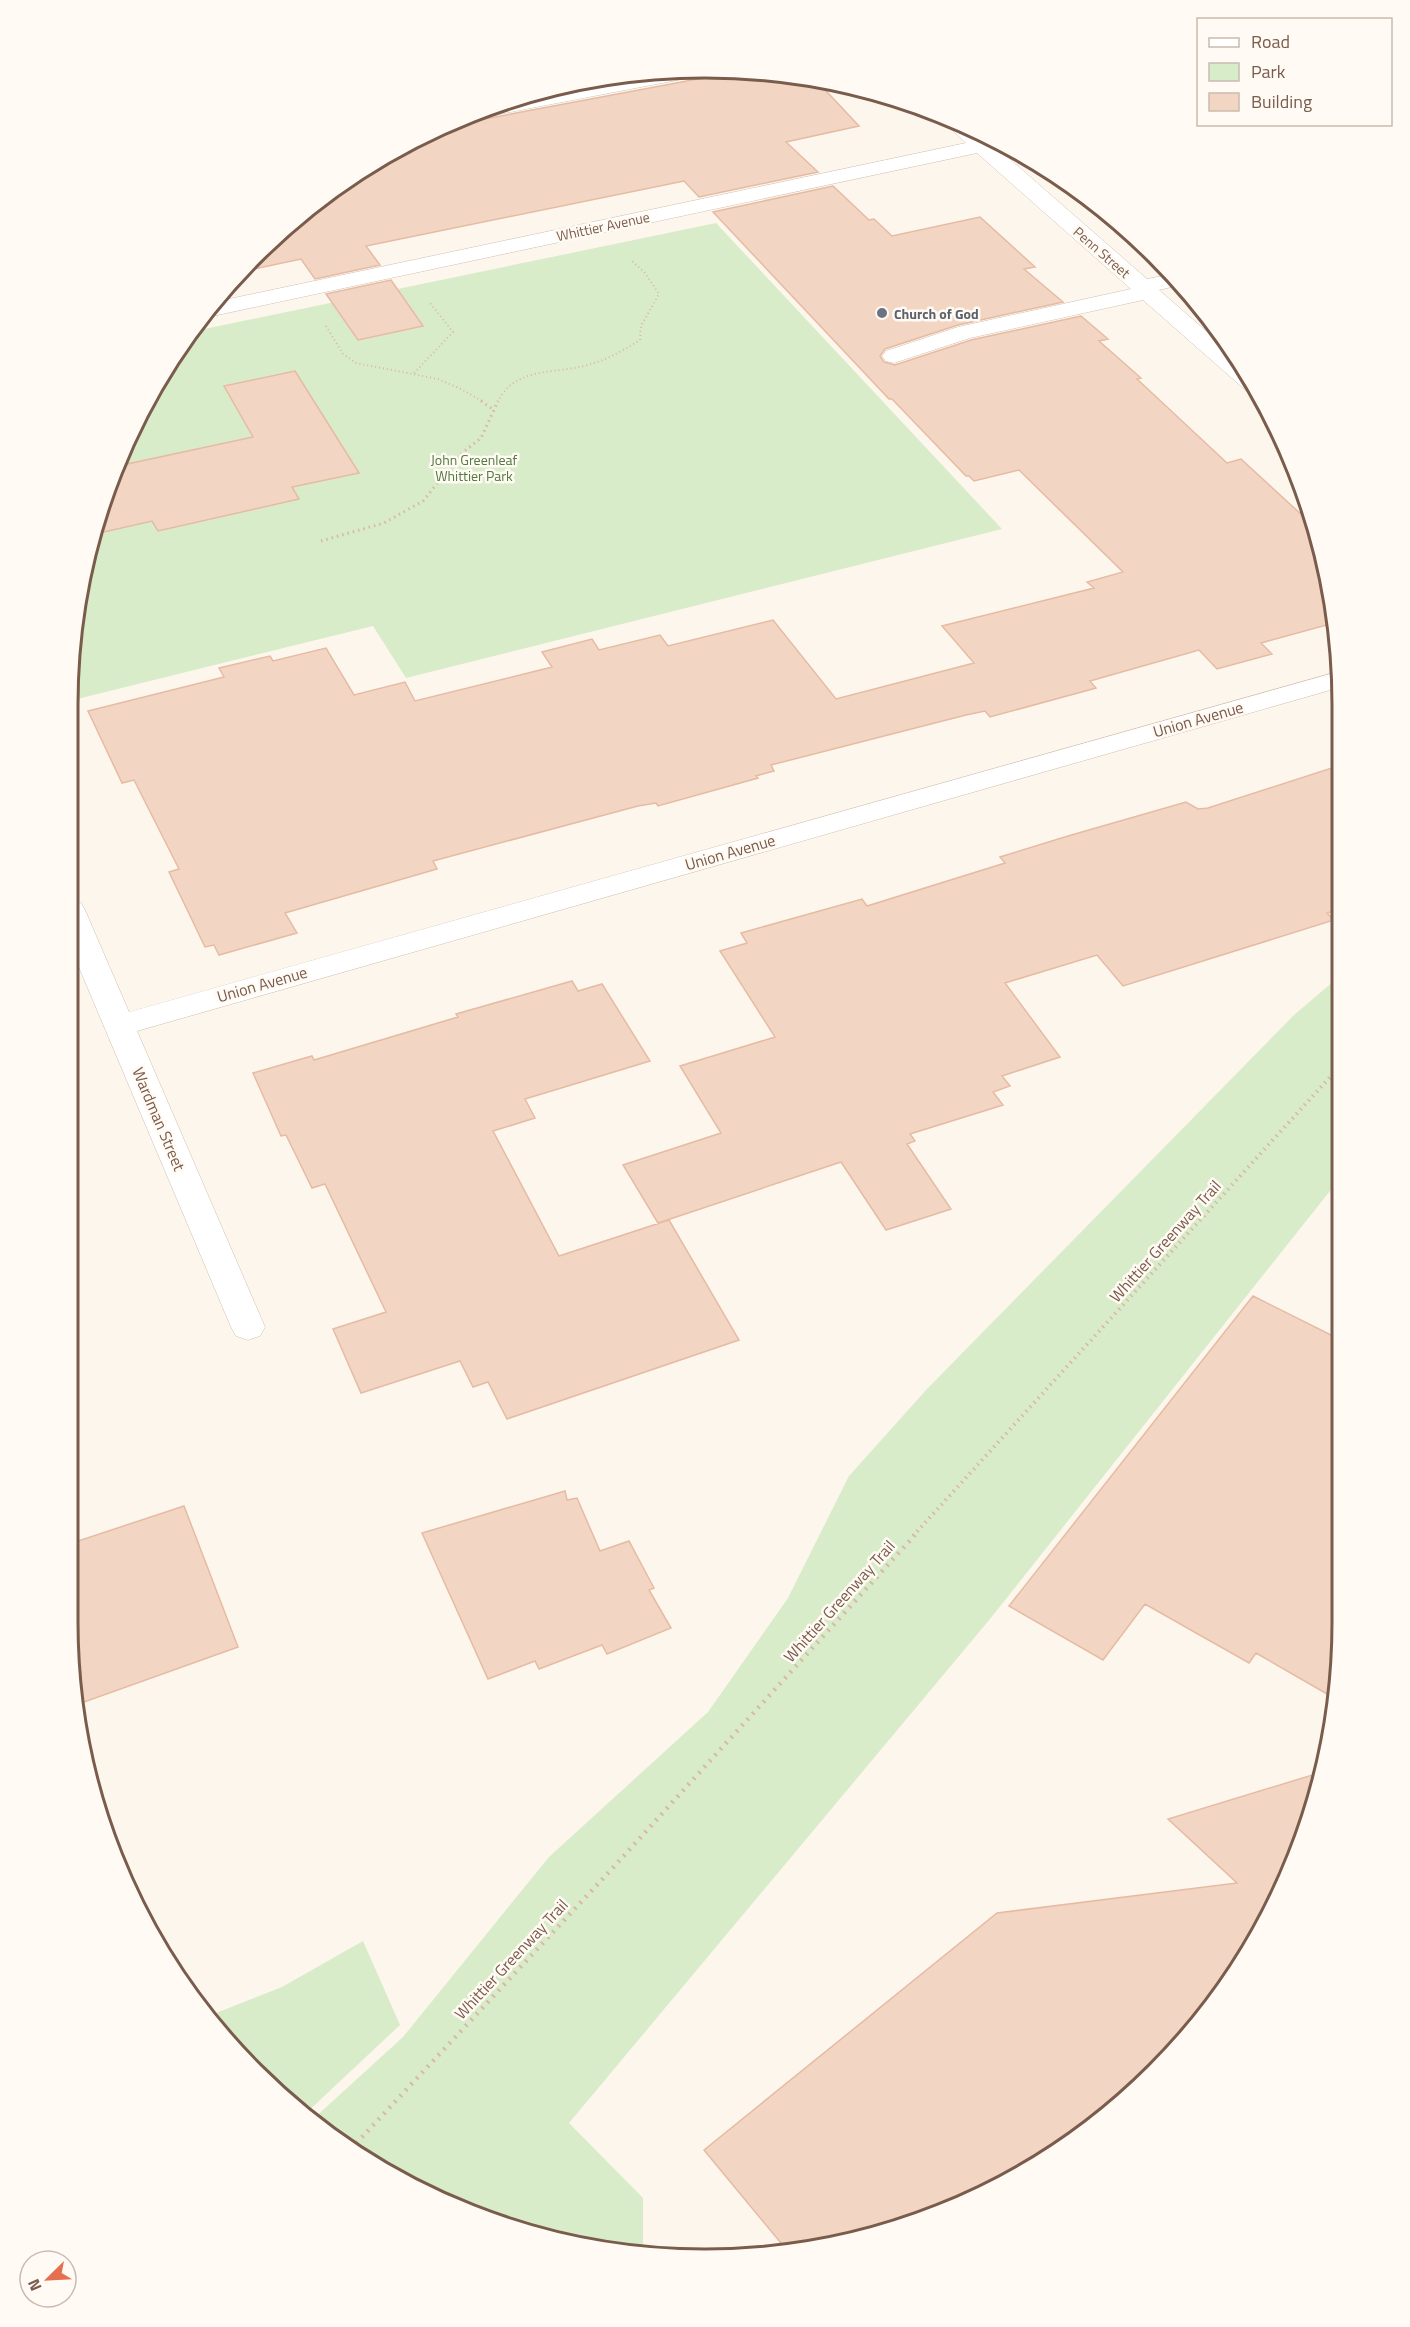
<svg xmlns="http://www.w3.org/2000/svg" width="1410" height="2327" font-family="'Titillium Web',sans-serif">
  <style>
    .green { fill: #d8ecc9 }
    .building { fill: #f3d5c3; stroke: #e6bba3; stroke-width: 1.5 }
    .lines { fill: none; stroke-linecap: round; stroke-linejoin: round }
    .minor-casing { stroke: #d1beb0; stroke-width: 1 }
    .path-far3 { stroke: #d9b8a5; stroke-width: 2; stroke-dasharray: 1 3; stroke-linecap: butt }
    .path-far2 { stroke: #d9b8a5; stroke-width: 3; stroke-dasharray: 1.5 4; stroke-linecap: butt }
    .path-far1 { stroke: #d9b8a5; stroke-width: 4; stroke-dasharray: 1.5 4.5; stroke-linecap: butt }
    .path { stroke: #d9b8a5; stroke-width: 4.5; stroke-dasharray: 2 6; stroke-linecap: butt }
    .minor { fill: #fff; fill-rule: evenodd }
    .worship-dot { fill: #6b7280; stroke: #fffaf3; stroke-width: 2 }
    .labels { text-anchor: middle; dominant-baseline: central; stroke-width: 5; stroke-linejoin: round; paint-order: stroke }
    .far-street-label { font-size: 14px; fill: #7a5c4d; stroke: #fffaf3 }
    .far-worship-label { font-size: 14px; font-weight: bold; fill: #5b616d; stroke: #fffaf3; text-anchor: start }
    .far-park-label { font-size: 14px; fill: #537a41; stroke: #fffaf3 }
    .street-label { font-size: 16px; fill: #7a5c4d; stroke: #fffaf3 }
    .rim { fill: none; stroke: #7a5c4d; stroke-width: 3 }
  </style>
  <rect width="100%" height="100%" fill="#fdf6ec"/>
  <path class="green" d="M716,223L1002,529L406,678L373,626L69,701V663L101,500L175,351L190,332Z
    M1341,975V1177L990,1619L569,2123L643,2198V2255L621,2254L500,2226L423,2194L317,2128L311,2121L403,2037L549,1857L708,1712L788,1598L849,1476L927,1389L1294,1015Z
    M363,1941L400,2025L304,2115L206,2017L282,1987Z"/>
  <path class="building" d="M740,71L814,78L859,126L786,142L818,172L699,197L684,181L366,246L380,265L315,279L301,259L240,272L254,254L351,175L454,120L463,123Z
    M624,76L540,92L580,80Z
    M833,186L869,220L874,219L892,236L980,217L1035,267L1024,269L1063,302L958,325L885,349L880,356L884,362L895,365L971,340L1081,316L1108,339L1099,341L1141,378L1137,379L1227,463L1241,459L1316,528L1321,540L1334,623L1261,643L1272,654L1217,669L1199,650L1090,681L1096,688L990,717L985,711L966,715L771,765L774,771L756,776L758,778L658,806L656,803L638,806L433,861L437,869L285,913L297,933L219,955L214,945L205,947L169,872L179,869L134,780L122,783L88,711L224,677L219,668L270,656L273,661L326,648L354,695L405,682L415,701L552,667L542,652L592,639L599,650L660,635L668,646L773,620L836,699L974,663L942,626L1094,588L1087,582L1123,572L1019,470L974,481L969,476H966L892,399H889L713,212Z
    M391,280L423,326L358,340L326,294Z
    M295,371L359,473L292,487L299,499L158,531L152,521L95,534L101,500L118,466L253,437L224,386Z
    M1341,765V909L1327,913L1334,920L1123,986L1097,955L1005,983L1060,1057L1002,1076L1010,1086L993,1092L1003,1105L910,1134L915,1141L907,1144L951,1209L886,1230L841,1162L658,1223L623,1165L721,1133L680,1066L775,1037L720,951L747,943L741,933L862,899L867,906L1005,863L1000,857L1068,836L1186,802L1198,809L1208,808Z
    M572,981L578,991L602,984L650,1061L525,1099L535,1118L493,1131L559,1256L669,1220L739,1340L507,1419L488,1382L473,1387L460,1361L361,1393L333,1329L386,1312L325,1184L312,1188L286,1135L281,1136L253,1073L312,1056L314,1060L458,1017L456,1014Z
    M1253,1296L1341,1340V1664L1334,1698L1256,1653L1249,1663L1145,1604L1103,1660L1009,1606Z
    M565,1491L567,1500L577,1498L600,1551L629,1541L654,1588L649,1590L671,1628L607,1654L602,1645L539,1669L535,1661L488,1679L422,1533Z
    M184,1506L238,1647L73,1706L72,1543Z
    M1319,1773L1309,1827L1235,1976L1179,2045L1060,2148L987,2194L910,2226L790,2254L704,2150L997,1913L1237,1883L1168,1819Z"/>
  <g class="lines">
    <defs>
      <path id="minor" d="M705,68L718,69L716,72L709,74L463,121L456,119L521,98L654,73Z
        M938,113L978,132L986,138H989L1005,146L997,148L1147,279L1172,274L1184,284L1159,290L1237,358L1261,395L1250,394L1143,300L970,338L894,363L886,361L882,356L886,351L958,327L1131,289L977,153L208,317L204,316L215,302L966,143L940,119L937,115Z
        M1341,671V687L137,1031L265,1327L260,1336L248,1340L236,1336L231,1327L70,946V900L81,903L85,910L129,1012Z"/>
    </defs>
    <use href="#minor" class="minor-casing"/>
    <path class="path-far3" d="M326,326L343,354L356,363L438,379L461,389L484,402
      M414,373L453,332L430,303
      M498,402C513,369 550,373 580,367C603,362 621,352 640,340L641,326L659,294L645,273L631,260"/>
    <path class="path-far2" d="M481,401L494,410
      M321,541L384,523L423,501L462,453L481,438L498,401"/>
    <path class="path-far1" d="M913,1536L1341,1065"/>
    <path class="path" d="M351,2149L610,1871L915,1535"/>
    <use href="#minor" class="minor"/>
  </g>
  <circle class="worship-dot" cx="882" cy="313" r="6"/>
  <g class="labels">
    <g class="far-street-label">
      <text transform="translate(603 226) rotate(-12)">Whittier Avenue</text>
      <text transform="translate(1102 252) rotate(41)">Penn Street</text>
    </g>
    <g class="far-worship-label">
      <text x="894" y="313">Church of God</text>
    </g>
    <g class="far-park-label">
      <text x="474" y="459">John Greenleaf<tspan x="474" dy="16">Whittier Park</tspan></text>
    </g>
    <g class="street-label">
      <text transform="translate(1198 719) rotate(-16)">Union Avenue</text>
      <text transform="translate(730 852) rotate(-16)">Union Avenue</text>
      <text transform="translate(262 984) rotate(-16)">Union Avenue</text>
      <text transform="translate(159 1119) rotate(67)">Wardman Street</text>
      <text transform="translate(1165 1241) rotate(-48)">Whittier Greenway Trail</text>
      <text transform="translate(839 1601) rotate(-48)">Whittier Greenway Trail</text>
      <text transform="translate(511 1959) rotate(-47)">Whittier Greenway Trail</text>
    </g>
  </g>
  <path d="M0 0H1410V2327H0ZM705 78H705A627 627 0 0 1 1332 705V1622A627 627 0 0 1 705 2249H705A627 627 0 0 1 78 1622V705A627 627 0 0 1 705 78Z" fill="#fffaf3" fill-rule="evenodd"/>
  <path class="rim" d="M705 78H705A627 627 0 0 1 1332 705V1622A627 627 0 0 1 705 2249H705A627 627 0 0 1 78 1622V705A627 627 0 0 1 705 78Z"/>
  <rect x="1197" y="18" width="195" height="108" fill="#fffaf3" stroke="#cabbb1" stroke-width="1.5"/>
  <rect x="1209" y="38" width="30" height="9" fill="#ffffff" stroke="#cabbb1" stroke-width="1.5"/>
  <text x="1251" y="48" font-size="18" fill="#7a5c4d">Road</text>
  <rect x="1209" y="63" width="30" height="18" fill="#d8ecc9" stroke="#cabbb1" stroke-width="1.5"/>
  <text x="1251" y="78" font-size="18" fill="#7a5c4d">Park</text>
  <rect x="1209" y="93" width="30" height="18" fill="#f3d5c3" stroke="#cabbb1" stroke-width="1.5"/>
  <text x="1251" y="108" font-size="18" fill="#7a5c4d">Building</text>
  <g transform="translate(48 2279) rotate(246)"><circle r="28" fill="#fffaf3" stroke="#cabbb1" stroke-width="1.5"/>
  <path d="M0-4.5L10 22L0 15L-10 22Z" fill="#e76f51"/>
  <text y="-9" font-size="16" font-weight="bold" text-anchor="middle" fill="#7a5c4d">N</text>
  </g>
</svg>
